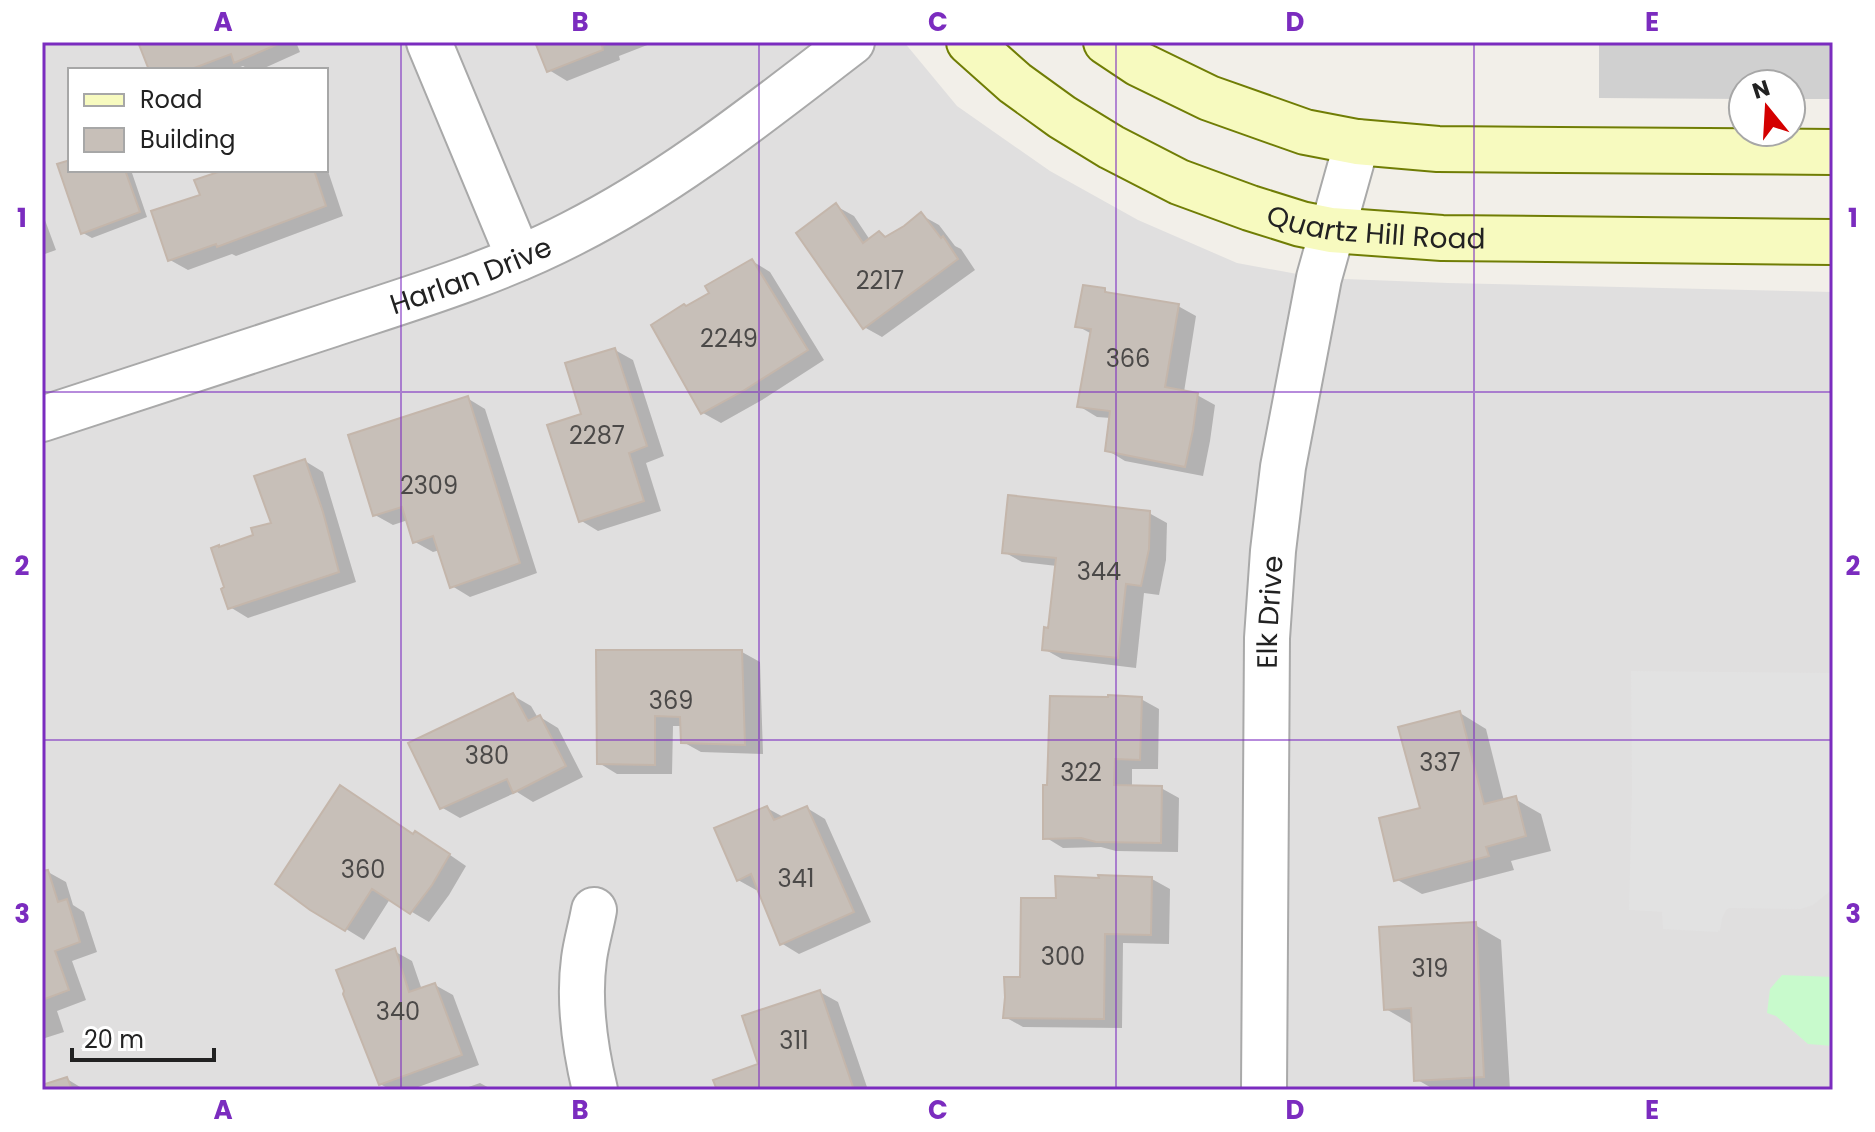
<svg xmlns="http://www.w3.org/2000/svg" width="1875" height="1132" font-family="Poppins,sans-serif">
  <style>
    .residential { fill: #e0dfdf; fill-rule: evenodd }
    .religious { fill: #d0d0d0 }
    .park { fill: #c8facc }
    .parking { fill: #e2e2e2 }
    .shadow { fill: #0003 }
    .building { fill: #c7bfb8; stroke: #c4b6ab; stroke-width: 2 }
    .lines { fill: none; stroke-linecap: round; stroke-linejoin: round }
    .minor-casing { stroke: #a9a9a9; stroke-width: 48 }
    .secondary-casing { stroke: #707d05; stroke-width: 48 }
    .minor { stroke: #fff; stroke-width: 44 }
    .secondary { stroke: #f7fabf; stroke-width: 44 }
    .grid { fill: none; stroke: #7b2cbf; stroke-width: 2; stroke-opacity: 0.55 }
    .labels { text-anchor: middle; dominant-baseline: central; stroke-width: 6; stroke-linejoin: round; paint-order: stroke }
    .number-label { font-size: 24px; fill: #4b4948 }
    .street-label { font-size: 28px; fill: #222; stroke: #fff }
    .neatline { fill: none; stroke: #7b2cbf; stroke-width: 3 }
    .grid-label { font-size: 26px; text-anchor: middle; font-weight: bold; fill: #7b2cbf }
  </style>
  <rect width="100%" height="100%" fill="#f2efe9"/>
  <path class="residential" d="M42,42H904L957,106L1050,171L1138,220L1237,263L1319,278L1448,283L1833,292V1090H42ZM70,70H326V170H70Z"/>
  <path class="religious" d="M1599,42H1833V99H1791V84H1743V99L1599,98Z"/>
  <path class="park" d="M1782,975L1833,977V1046L1808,1044L1776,1016L1767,1013L1770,989Z"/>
  <path class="parking" d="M1631,671L1833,673V889L1813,905L1801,909L1729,908L1726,910L1722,918L1720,931L1718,930V932L1663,929L1662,912L1629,910L1632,790Z"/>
  <path class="shadow" d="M140,42H296L300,52L260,70H250L243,66L233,70H151Z
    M537,42H655L619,56L620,60L567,81L549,70Z
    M70,162V170H131L147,217L92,238L83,233L60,166Z
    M326,165L343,216L236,256L232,254L188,270L170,260L202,196L230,170H326Z
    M836,206L854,216L870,240L880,233L888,238L921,215L939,225L955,246L961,249L975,270L882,337L864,327Z
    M42,212L56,250L42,255Z
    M752,261L770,272L824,360L762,400L721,423L703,413L712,294Z
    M1104,290L1112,295L1178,306L1196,316L1184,392L1197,395L1215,405L1210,441L1203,476L1125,461L1107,450L1111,418L1097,417L1079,406L1092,334L1077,326Z
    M615,350L633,360L664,456L646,463L661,511L598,531L580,520L584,416Z
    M467,398L485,409L537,573L470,597L452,586L440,550L433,552L415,542L408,520L393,525L375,515Z
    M305,461L323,472L356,582L248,618L230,607L256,536L273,524Z
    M1149,513L1167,523L1166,560L1159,595L1144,593L1136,668L1062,659L1044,649L1050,630L1057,566L1022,562L1004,552Z
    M598,652H742L760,662L763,754L701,752L683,742L682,726H673L672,774H617L599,763Z
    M512,695L531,706L538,718L540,717L558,728L583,777L533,802L517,792L460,818L441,807Z
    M1141,699L1159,709L1158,769H1132V787L1161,788L1179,798L1178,852L1116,851L1101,847L1063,848L1045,837Z
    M1460,713L1486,729L1504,801L1515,799L1541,814L1551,851L1511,861L1514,870L1422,894L1396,879Z
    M767,808L785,818L807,808L825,819L871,922L799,954L781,943L759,889L756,890L738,880Z
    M415,836L434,844L466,866L449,895L429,922L390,899L364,940L312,908Z
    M48,872L66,882L73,905L84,912L97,952L72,961L86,1000L57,1011L64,1032L42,1039V873Z
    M1152,879L1170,889L1169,944L1123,943L1122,1028L1023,1027L1005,1017L1058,900Z
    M1475,925L1501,940L1510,1090H1435L1416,1079L1412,1024L1386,1009Z
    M394,951L412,961L422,990L435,985L453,995L479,1065L410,1090H391L380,1084Z
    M820,992L838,1002L868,1090H719L760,1066Z
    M67,1079L85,1090H42V1087Z
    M480,1083L493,1090H460Z"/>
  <path class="building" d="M138,42H283L234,63L231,54L189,70H149Z
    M535,42H611L602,46L603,50L547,72Z
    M70,160V170H125L140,212L81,234L57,164Z
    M224,170H314L326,206L217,247L216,244L168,261L151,211L200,195L194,180Z
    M836,203L863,243L879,231L885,237L904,226L921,212L941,238L943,236L958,259L863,329L796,233Z
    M752,259L808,350L743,391L701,414L651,325L684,304L686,306L709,293L705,286Z
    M1083,285L1105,288V292L1179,304L1165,387L1198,393L1193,430L1185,467L1105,451L1110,411L1077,407L1091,329L1075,327Z
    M615,348L647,446L629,453L644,501L579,522L547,425L581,414L565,363Z
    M468,396L520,563L450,588L433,536L413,543L402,507L373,516L348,435Z
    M305,459L323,512L339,572L228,609L221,589L224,587L211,548L219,545V547L253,535L251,528L271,523L254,476Z
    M1008,495L1150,511L1149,549L1141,586L1126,584L1118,658L1042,650L1044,627L1048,628L1056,558L1002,553Z
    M596,650H742L745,745L681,743L680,717L655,716V765L597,764Z
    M513,693L528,721L540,715L566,766L513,793L507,779L440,809L408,743Z
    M1108,695L1142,697L1140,760L1115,759L1114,785L1162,786L1161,843L1096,842L1081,838L1043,839V785H1047L1050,696L1108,697Z
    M1460,711L1484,804L1516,796L1526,836L1486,847L1489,856L1394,881L1379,818L1420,808L1398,727Z
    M340,785L413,834L415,831L450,854L432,885L410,914L372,889L345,931L310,910L275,884Z
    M767,806L774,820L807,806L854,912L780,945L751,874L737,881L714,828Z
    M48,870L58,902L67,899L80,942L55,951L69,990L42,1000V871Z
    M1098,875L1152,877L1151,935L1105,934L1104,1019L1003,1018L1005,997L1004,977H1020L1021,898H1056L1055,876L1099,878Z
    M1476,922L1484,1077L1414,1081L1411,1008L1384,1010L1379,927Z
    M395,948L409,992L435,983L462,1055L379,1085L343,994L344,991L336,970Z
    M820,990L854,1090H717L713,1080L758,1064L742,1016Z
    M67,1077L72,1090H42V1085Z"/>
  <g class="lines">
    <defs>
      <g id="minor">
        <path d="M429,42L519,258"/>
        <path id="s1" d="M42,419C138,387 234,356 330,325C412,298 496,273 573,233C674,182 763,110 852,42"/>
        <path d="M594,910C591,927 586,943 584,959C578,1003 585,1048 595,1090"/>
        <path id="s2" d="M1264,1090L1267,638L1273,551L1283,467L1319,278L1357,142"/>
      </g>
      <g id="secondary">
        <path id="s3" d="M969,42L1015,83L1062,117L1111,147L1179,182L1250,208L1301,224L1331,230L1442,238L1833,242"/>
        <path d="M1106,42L1139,64L1209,98L1305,132L1357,142L1438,149L1833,152"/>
      </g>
    </defs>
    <use href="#minor" class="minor-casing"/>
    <use href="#secondary" class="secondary-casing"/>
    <use href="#minor" class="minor"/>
    <use href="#secondary" class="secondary"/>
  </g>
  <path class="grid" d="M401,42V1090M759,42V1090M1116,42V1090M1474,42V1090M42,392H1833M42,740H1833"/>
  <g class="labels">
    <g class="number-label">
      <text x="880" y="280">2217</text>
      <text x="729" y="338">2249</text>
      <text x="1128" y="358">366</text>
      <text x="597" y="435">2287</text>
      <text x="429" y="485">2309</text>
      <text x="1099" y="571">344</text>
      <text x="671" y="700">369</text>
      <text x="487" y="755">380</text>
      <text x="1440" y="762">337</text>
      <text x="1081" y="772">322</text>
      <text x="363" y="869">360</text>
      <text x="796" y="878">341</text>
      <text x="1063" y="956">300</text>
      <text x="1430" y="968">319</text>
      <text x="398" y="1011">340</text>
      <text x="794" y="1040">311</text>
    </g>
    <g class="street-label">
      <text stroke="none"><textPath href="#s3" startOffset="458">Quartz Hill Road</textPath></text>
      <text stroke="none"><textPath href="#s1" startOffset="452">Harlan Drive</textPath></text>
      <text stroke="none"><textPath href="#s2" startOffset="478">Elk Drive</textPath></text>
    </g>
  </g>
  <rect width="1875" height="1132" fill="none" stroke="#ffffff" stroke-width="88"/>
  <rect x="68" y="68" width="260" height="104" fill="#ffffff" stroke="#a7a7a7" stroke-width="2"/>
  <rect x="84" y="94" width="40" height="12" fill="#f7fabf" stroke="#a7a7a7" stroke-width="2"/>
  <text x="140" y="108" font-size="24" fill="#222222">Road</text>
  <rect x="84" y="128" width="40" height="24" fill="#c7bfb8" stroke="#a7a7a7" stroke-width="2"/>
  <text x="140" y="148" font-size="24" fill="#222222">Building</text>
  <g transform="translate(1767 108) rotate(342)"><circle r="38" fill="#ffffff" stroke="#a7a7a7" stroke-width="2"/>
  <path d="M0-6L14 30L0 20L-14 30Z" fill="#d40000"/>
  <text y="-12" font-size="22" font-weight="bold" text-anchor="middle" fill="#222222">N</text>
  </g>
  <path d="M72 1048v12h142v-12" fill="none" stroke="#222222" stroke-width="4"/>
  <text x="84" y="1048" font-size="24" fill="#222222" stroke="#ffffff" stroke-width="6" paint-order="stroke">20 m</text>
  <rect x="44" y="44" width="1787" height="1044" class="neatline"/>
  <g class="grid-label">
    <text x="223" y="31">A</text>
    <text x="580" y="31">B</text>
    <text x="938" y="31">C</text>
    <text x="1295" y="31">D</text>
    <text x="1652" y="31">E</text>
    <text x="22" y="227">1</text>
    <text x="1853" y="227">1</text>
    <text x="22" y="575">2</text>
    <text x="1853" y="575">2</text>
    <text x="22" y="923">3</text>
    <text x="1853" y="923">3</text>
    <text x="223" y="1119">A</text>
    <text x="580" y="1119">B</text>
    <text x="938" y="1119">C</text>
    <text x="1295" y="1119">D</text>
    <text x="1652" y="1119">E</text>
  </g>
</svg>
